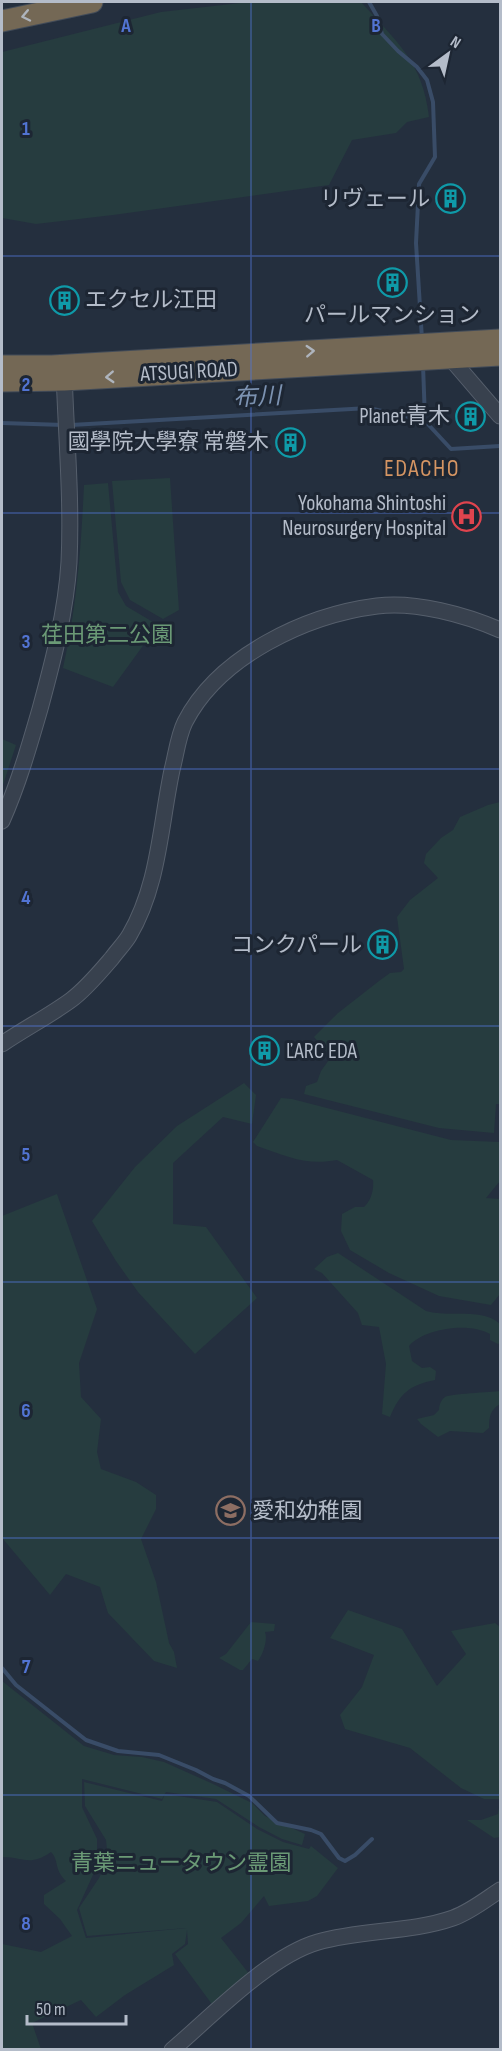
<svg xmlns="http://www.w3.org/2000/svg" width="502" height="2051" font-family="'Sofia Sans Condensed','Noto Sans JP',sans-serif">
  <style>
    .green { fill: #263c3f }
    .lines { fill: none; stroke-linecap: round; stroke-linejoin: round }
    .stream { stroke: #394c67; stroke-width: 4 }
    .minor-casing { stroke: #565f6c; stroke-width: 17 }
    .highway-casing { stroke: #434c59; stroke-width: 23 }
    .minor { stroke: #38414e; stroke-width: 15 }
    .highway { stroke: #746855; stroke-width: 21 }
    .oneway { stroke: #aeb4bd }
    .grid { fill: none; stroke: #5274d3; stroke-width: 1.5; stroke-opacity: 0.55 }
    .labels { text-anchor: middle; dominant-baseline: central; stroke-width: 6; stroke-linejoin: round; paint-order: stroke }
    .poi-label { font-size: 22px; fill: #b4bcc9; stroke: #1d2633; text-anchor: end }
    .street-label { font-size: 22px; fill: #b4bcc9; stroke: #1d2633 }
    .park-label { font-size: 22px; fill: #6b9a76; stroke: #1d2633 }
    .water-label { font-size: 24px; font-style: italic; fill: #7c92b1; stroke: #1d2633 }
    .neighbourhood-label { font-size: 24px; letter-spacing: 1.5px; fill: #d59563; stroke: #1d2633 }
    .grid-label { font-size: 20px; text-anchor: middle; font-weight: bold; fill: #5274d3; stroke: #1d2633; stroke-width: 6; stroke-linejoin: round; paint-order: stroke }
  </style>
  <rect width="100%" height="100%" fill="#242f3e"/>
  <path class="green" d="M249,2H361C396,41 423,62 429,117L407,122L396,133L352,140L329,185L113,215L36,224L2,218V52L161,12Z
    M170,478L179,610L163,619L130,600L121,582L112,481Z
    M108,483L118,592L126,606L158,625L113,687L63,668C77,606 81,548 84,485Z
    M2,739L16,745L2,788Z
    M500,802V1104H496L494,1133L439,1128L304,1094L306,1086L317,1082L321,1071L331,1057L314,1037L338,1013L379,981L390,973L401,972L404,969L397,917L410,900L438,878L424,863L426,854L441,838L453,830L460,817L488,805Z
    M244,1083L256,1095L252,1124L223,1117L173,1163V1224L206,1227L257,1298L195,1354L138,1292L116,1261L92,1221L135,1167L177,1126Z
    M281,1098L292,1099L451,1140L500,1142V1181L486,1198L500,1199V1294L491,1305L439,1296L389,1273L350,1250L341,1231L342,1214L355,1207H364C371,1201 374,1190 373,1180L337,1160C306,1166 286,1156 257,1146L253,1142Z
    M57,1194L97,1309L79,1363L81,1397L101,1419L97,1452L101,1469L136,1482L156,1495V1509L141,1539L156,1582L169,1643L174,1652L177,1668L154,1661L108,1613L100,1587L66,1574L50,1595L3,1539L2,1531V1216Z
    M338,1253L426,1311C450,1318 482,1307 500,1324V1343L498,1344L490,1340V1334C469,1322 425,1328 409,1346L412,1361L422,1368L430,1367L436,1371L435,1380C410,1385 400,1393 390,1417L382,1414L386,1364L379,1327L362,1325L358,1313L322,1273L314,1269L327,1257Z
    M500,1391V1404C490,1410 489,1417 489,1428L483,1433L450,1431L438,1437L421,1424L417,1419L434,1415L439,1410C439,1405 441,1400 445,1397C448,1394 492,1392 500,1391Z
    M348,1610L402,1629L437,1686L466,1654L451,1631L495,1623L500,1627V1799H484L461,1788L410,1748L345,1729L340,1715L362,1687L374,1655L330,1638Z
    M251,1622L275,1624L274,1631L265,1632C268,1640 263,1654 258,1661L252,1659L243,1670H240L219,1658L226,1654Z
    M2,1681L84,1746L114,1755L142,1757L164,1762L211,1783L252,1803L265,1816L305,1834L302,1845L282,1839L259,1827L216,1799L166,1792L162,1799L82,1779V1807L97,1839V1866L77,1910L86,1938L187,1928L87,1936L79,1908L99,1878L108,1860L106,1840L85,1806L84,1782L162,1801L165,1794L217,1802L257,1829L283,1842L309,1849L311,1846L338,1868L317,1896L308,1901L269,1906L264,1896L241,1923L221,1938L250,1975L214,2007L175,1954L188,1944L187,1930L185,1944L172,1954L174,1965L125,1995L96,2017L81,2000L32,2023L41,2049H2V1944L41,1952L72,1936L60,1919L44,1904V1895L66,1881C53,1868 60,1862 51,1852C29,1867 25,1857 2,1857Z
    M500,1801V1837L494,1838L467,1820H481L498,1814Z"/>
  <g class="lines">
    <path class="stream" d="M369,2L377,16L382,34L398,51L417,67L427,80L433,102L435,157L419,184L416,243L422,339
      M423,365L425,420
      M2,423L64,425
      M71,425L369,408L425,421L451,449L500,446
      M2,1668L16,1685L86,1740L118,1751L159,1755L196,1770L213,1779L225,1783L249,1796L277,1823L311,1830L321,1834L339,1858L345,1861L355,1855L372,1839"/>
    <defs>
      <path id="minor" d="M446,353L500,416
        M2,821C18,785 29,747 40,709C53,661 66,612 69,562C72,499 66,435 64,372
        M2,1044C24,1029 49,1016 71,1000C86,989 100,972 112,958C117,951 124,944 129,936C159,885 160,827 172,770C176,755 178,736 185,722C219,656 306,615 377,606C415,601 466,615 500,630
        M172,2050C212,2016 269,1956 318,1942C362,1929 410,1933 453,1918C470,1912 485,1900 500,1890"/>
      <path id="highway" d="M2,21L92,2
        M2,366H52L500,340
        M2,381L64,380L500,355"/>
    </defs>
    <use href="#minor" class="minor-casing"/>
    <use href="#highway" class="highway-casing"/>
    <use href="#minor" class="minor"/>
    <use href="#highway" class="highway"/>
  </g>
  <defs><path id="oneway-chevron" d="M-2-3.5L2.5 0L-2 3.5" fill="none" stroke-width="1.6" stroke-linecap="round" stroke-linejoin="round" transform="scale(1.5)"/></defs>
  <g class="oneway">
    <use href="#oneway-chevron" transform="translate(26 16) rotate(168)"/>
    <use href="#oneway-chevron" transform="translate(310 351) rotate(-3)"/>
    <use href="#oneway-chevron" transform="translate(110 377) rotate(177)"/>
  </g>
  <path class="grid" d="M251,2V2050M2,256H500M2,513H500M2,769H500M2,1026H500M2,1282H500M2,1538H500M2,1795H500"/>
  <defs>
    <symbol id="building-ring" viewBox="-11 -11 22 22"><circle r="9.5" fill="#1d2633" stroke="#0f9aa8" stroke-width="1.5"/><path d="M-4-6H4V6H1V3H-1V6H-4ZM-2.5-4.3h1.7v1.8h-1.7ZM.8-4.3h1.7v1.8H.8ZM-2.5-1h1.7V.8h-1.7ZM.8-1h1.7V.8H.8Z" fill="#0f9aa8"/></symbol>
    <symbol id="hospital-ring" viewBox="-11 -11 22 22"><circle r="9.5" fill="#1d2633" stroke="#e0444e" stroke-width="1.5"/><path d="M-5-5h3v3.5h4V-5h3V5h-3V1.5h-4V5h-3Z" fill="#e0444e"/></symbol>
    <symbol id="school-ring" viewBox="-11 -11 22 22"><circle r="9.5" fill="#1d2633" stroke="#8d6e63" stroke-width="1.5"/><path d="M0-5L7-2L0 1L-7-2ZM-4 1L0 2.5L4 1V4Q0 6-4 4Z" fill="#8d6e63"/></symbol>
  </defs>
  <g fill-rule="evenodd">
    <use href="#building-ring" x="434" y="182" width="33" height="33"/>
    <use href="#building-ring" x="376" y="266" width="33" height="33"/>
    <use href="#building-ring" x="48" y="284" width="33" height="33"/>
    <use href="#building-ring" x="454" y="400" width="33" height="33"/>
    <use href="#building-ring" x="274" y="426" width="33" height="33"/>
    <use href="#hospital-ring" x="450" y="500" width="33" height="33"/>
    <use href="#building-ring" x="366" y="928" width="33" height="33"/>
    <use href="#building-ring" x="248" y="1034" width="33" height="33"/>
    <use href="#school-ring" x="214" y="1494" width="33" height="33"/>
  </g>
  <g class="labels">
    <g class="poi-label">
      <text x="430" y="199">リヴェール</text>
      <text x="85" y="300" text-anchor="start">エクセル江田</text>
      <text x="392" y="315" text-anchor="middle">パールマンション</text>
      <text x="450" y="416">Planet青木</text>
      <text x="269" y="442">國學院大學寮 常磐木</text>
      <text x="446" y="503">Yokohama Shintoshi<tspan x="446" dy="25">Neurosurgery Hospital</tspan></text>
      <text x="362" y="945">コンクパール</text>
      <text x="286" y="1051" text-anchor="start">ĽARC EDA</text>
      <text x="252" y="1511" text-anchor="start">愛和幼稚園</text>
    </g>
    <g class="street-label">
      <text transform="translate(189 372) rotate(-3)">ATSUGI ROAD</text>
    </g>
    <g class="park-label">
      <text x="107" y="635">荏田第二公園</text>
      <text x="181" y="1863">青葉ニュータウン霊園</text>
    </g>
    <g class="water-label">
      <text transform="translate(257 397) rotate(-3)">布川</text>
    </g>
    <g class="neighbourhood-label">
      <text x="422" y="468">EDACHO</text>
    </g>
  </g>
  <g class="grid-label">
    <text x="126" y="32">A</text>
    <text x="376" y="32">B</text>
    <text x="26" y="135">1</text>
    <text x="26" y="391">2</text>
    <text x="26" y="648">3</text>
    <text x="26" y="904">4</text>
    <text x="26" y="1161">5</text>
    <text x="26" y="1417">6</text>
    <text x="26" y="1673">7</text>
    <text x="26" y="1930">8</text>
  </g>
  <rect width="502" height="2051" fill="none" stroke="#b4bcc9" stroke-width="6"/>
  <g transform="translate(448 54) rotate(33)" stroke="#1d2633" stroke-width="4.5" paint-order="stroke">
  <path d="M0-4.5L10 22L0 15L-10 22Z" fill="#b4bcc9"/>
  <text y="-9" font-size="16" font-weight="bold" text-anchor="middle" fill="#b4bcc9">N</text>
  </g>
  <path d="M27 2015v9h99v-9" fill="none" stroke="#b4bcc9" stroke-width="3"/>
  <text x="36" y="2015" font-size="18" fill="#b4bcc9" stroke="#1d2633" stroke-width="4.5" paint-order="stroke">50 m</text>
</svg>
